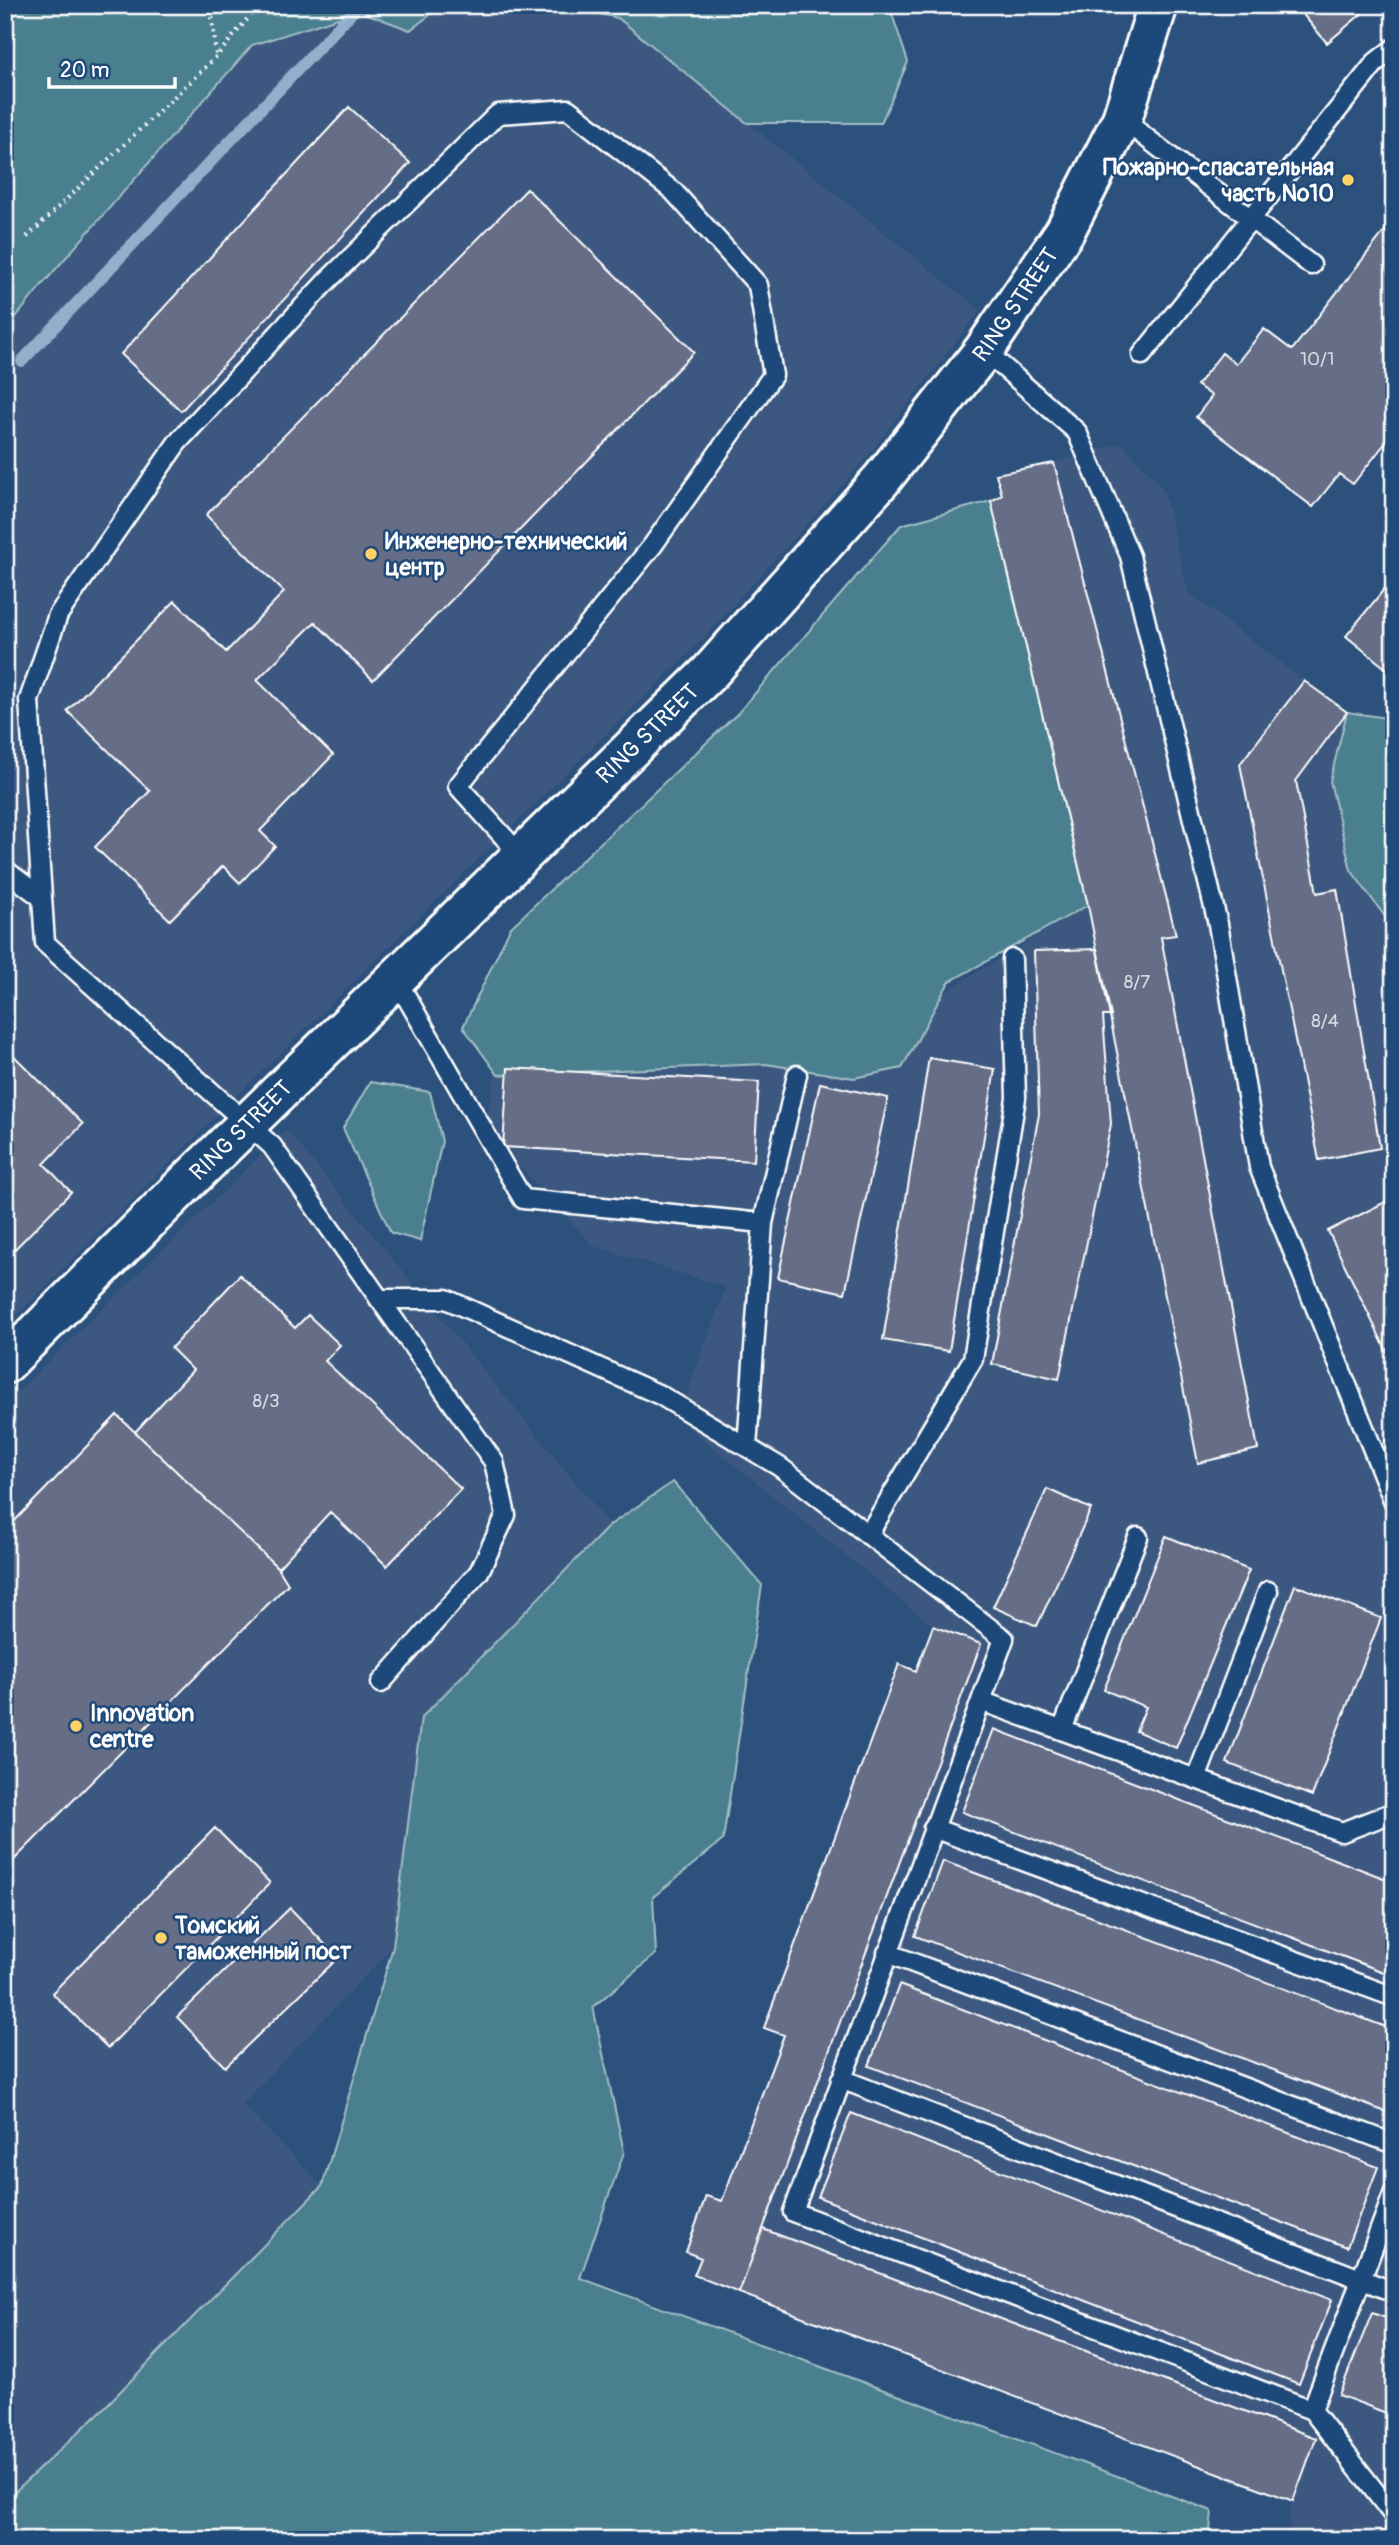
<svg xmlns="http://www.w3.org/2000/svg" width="1399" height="2545" font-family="Pangolin,sans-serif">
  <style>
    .built { fill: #3e5980 }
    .green { fill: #497f8e; stroke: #a4bfc6; stroke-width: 2 }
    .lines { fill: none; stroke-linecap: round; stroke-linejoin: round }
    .stream { stroke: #92b0cb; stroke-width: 12 }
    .building { fill: #656d87; stroke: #fff; stroke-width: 2 }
    .lane-casing { stroke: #fff; stroke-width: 23 }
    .secondary-casing { stroke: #fff; stroke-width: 44 }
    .path { stroke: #fff; stroke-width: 4.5; stroke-dasharray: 2 5; stroke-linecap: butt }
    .lane { stroke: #1f4a7a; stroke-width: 18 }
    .secondary { stroke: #1f4a7a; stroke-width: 38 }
    .poi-dot { fill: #ffd166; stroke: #1f4a7a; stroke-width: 2.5 }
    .labels { text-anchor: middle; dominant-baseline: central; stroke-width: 5; stroke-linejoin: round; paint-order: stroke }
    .number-label { font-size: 19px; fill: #d8dae1 }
    .poi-label { font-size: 23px; font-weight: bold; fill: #fff; stroke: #1f4a7a; text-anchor: start }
    .street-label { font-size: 23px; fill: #fff; stroke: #1f4a7a }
  </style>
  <rect width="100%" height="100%" fill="#2d517d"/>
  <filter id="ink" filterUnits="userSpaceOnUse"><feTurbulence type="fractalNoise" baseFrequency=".0143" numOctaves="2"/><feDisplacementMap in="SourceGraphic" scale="14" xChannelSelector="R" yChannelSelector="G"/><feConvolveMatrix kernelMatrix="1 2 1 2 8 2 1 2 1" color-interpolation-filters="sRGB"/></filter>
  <g filter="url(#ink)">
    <path class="built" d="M5,5H601L980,310L863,462L696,646L217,1115L5,1327Z
      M1122,443L1163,489L1188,592L1304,681L1347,712L1330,781L1351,870L1394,929V2540H1288L1292,2501L739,2293L701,2258L686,2252L706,2196L722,2201L783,2035L764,2028L899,1664L916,1671L933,1626L678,1419L726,1287L594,1246L486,1130L495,1070L841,1055L1088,905L991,501L1002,494L996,474L1054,463Z
      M287,1130L610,1525L422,1718L393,1947L242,2104L322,2186L579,2278L1212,2511L1209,2540H5V1404Z"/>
    <path class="green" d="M5,5H443L410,30L360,11L252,45L41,286L5,331Z
      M558,5H889L908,62L881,123H747L618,18Z
      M991,501L1088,905L949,982L902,1068L854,1078L766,1064L498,1075L463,1027L510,928L738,713L901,525Z
      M1347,712L1394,719V929L1351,870L1330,781Z
      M370,1082L430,1092L442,1141L420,1241L391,1233L343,1128Z
      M673,1482L762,1585L723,1840L653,1897L656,1954L593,2007L624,2152L580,2278L1212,2511L1209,2540H5V2501L100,2412L322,2186L393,1947L421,1718L610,1525Z"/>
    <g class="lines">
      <path class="stream" d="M22,361L359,5"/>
    </g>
    <path class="building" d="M1295,5H1372L1327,43Z
      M349,107L410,163L181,411L121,354Z
      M527,189L694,352L373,680L315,622L257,680L333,755L260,831L275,846L240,883L223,866L170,920L95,847L150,791L67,711L175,601L226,652L284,592L206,515Z
      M1394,219V432L1353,484L1339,474L1313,507L1196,417L1212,396L1197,385L1222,353L1236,364L1264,329L1292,350Z
      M1054,463L1176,935L1161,937L1258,1449L1198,1463L1088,905L991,501L1002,495L996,474Z
      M1394,577V675L1346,636Z
      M1304,681L1347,712L1296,781L1317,893L1337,889L1380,1148L1319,1160L1240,764Z
      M1097,949L1111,1016H1103L1111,1124L1059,1379L992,1364L1039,1114L1034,951Z
      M5,1047L83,1124L44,1164L71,1192L5,1259Z
      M929,1058L995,1069L949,1351L883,1340Z
      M508,1068L759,1082L754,1161L503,1147Z
      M820,1083L888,1098L845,1293L778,1278Z
      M1389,1200L1394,1210V1366L1328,1231Z
      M240,1275L295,1328L308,1315L340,1345L325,1361L461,1489L387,1566L330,1512L278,1568L135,1432L193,1370L171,1348Z
      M117,1415L278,1568L288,1584L5,1869V1531Z
      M1047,1489L1091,1509L1037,1626L993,1607Z
      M1166,1536L1249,1570L1176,1748L1136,1731L1146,1707L1104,1690Z
      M1295,1585L1381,1618L1312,1796L1227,1763Z
      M933,1626L981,1644L739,2293L694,2275L701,2258L686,2252L706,2196L722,2201L784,2035L764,2028L899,1664L916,1671Z
      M994,1729L1394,1882V1976L962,1812Z
      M215,1828L270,1883L108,2048L52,1993Z
      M943,1861L1394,2030V2115L915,1936Z
      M290,1908L338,1958L225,2067L177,2017Z
      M899,1985L1378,2167L1347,2247L869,2066Z
      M851,2113L1332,2300L1299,2384L818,2197Z
      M763,2229L1316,2438L1293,2501L739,2293Z
      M1394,2243V2263L1387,2260Z
      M1372,2313L1394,2321V2416L1339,2395Z"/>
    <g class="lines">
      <defs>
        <path id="lane" d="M1122,119L1311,265
          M984,350L1077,432L1130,556L1218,924L1259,1167L1394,1502
          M1142,355L1376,62L1394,48
          M5,870L41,897
          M396,979L523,1199L763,1223
          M379,1299H446L660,1395L780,1467L1004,1639L981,1701
          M747,1447L763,1223L797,1075
          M868,1535L973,1359L1016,1098L1012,959
          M381,1683L479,1572L506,1515L494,1462L272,1146L45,943L29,700L58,615L177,443L325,283L498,114L568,109L673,191L758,285L773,375L653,545L458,786L521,856
          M1062,1730L1138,1537
          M1196,1779L1268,1591
          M1394,1812L1342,1832L981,1701L793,2212L1312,2410L1394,2192
          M933,1828L1394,1997
          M887,1953L1394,2144
          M841,2079L1394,2292
          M1312,2410L1394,2516"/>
        <g id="secondary">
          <path id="s1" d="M5,1364L181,1188L710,672L882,479L984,350L1065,231L1122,119L1158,5"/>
        </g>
      </defs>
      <use href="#lane" class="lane-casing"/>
      <use href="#secondary" class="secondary-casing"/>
      <path class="path" d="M206,5L212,15L216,55
        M27,237L216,57L259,5"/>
      <use href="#lane" class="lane"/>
      <use href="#secondary" class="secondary"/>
    </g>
  </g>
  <g class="poi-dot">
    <circle cx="1348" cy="180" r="7"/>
    <circle cx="371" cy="554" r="7"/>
    <circle cx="76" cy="1726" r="7"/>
    <circle cx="161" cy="1938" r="7"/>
  </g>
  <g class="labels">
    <g class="number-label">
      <text x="1317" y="359">10/1</text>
      <text x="1137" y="982">8/7</text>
      <text x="1325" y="1021">8/4</text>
      <text x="266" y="1401">8/3</text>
    </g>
    <g class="poi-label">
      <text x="1334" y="167" text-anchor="end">Пожарно-спасательная<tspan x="1334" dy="26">часть №10</tspan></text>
      <text x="385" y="541">Инженерно-технический<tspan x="385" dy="26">центр</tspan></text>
      <text x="90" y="1713">Innovation<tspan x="90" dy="26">centre</tspan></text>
      <text x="175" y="1925">Томский<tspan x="175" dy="26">таможенный пост</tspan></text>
    </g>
    <g class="street-label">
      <text stroke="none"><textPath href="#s1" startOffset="1466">RING STREET</textPath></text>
      <text stroke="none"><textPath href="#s1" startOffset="900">RING STREET</textPath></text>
      <text stroke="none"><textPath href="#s1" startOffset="332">RING STREET</textPath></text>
    </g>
  </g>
  <rect width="1399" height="2545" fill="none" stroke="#1f4a7a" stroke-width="28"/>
  <rect x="14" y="14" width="1371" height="2517" fill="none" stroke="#fff" stroke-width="2.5" filter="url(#ink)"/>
  <path d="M49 77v10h126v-10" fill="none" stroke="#ffffff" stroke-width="3.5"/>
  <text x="60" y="77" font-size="21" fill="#ffffff" stroke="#1f4a7a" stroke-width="5" paint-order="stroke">20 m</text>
</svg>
